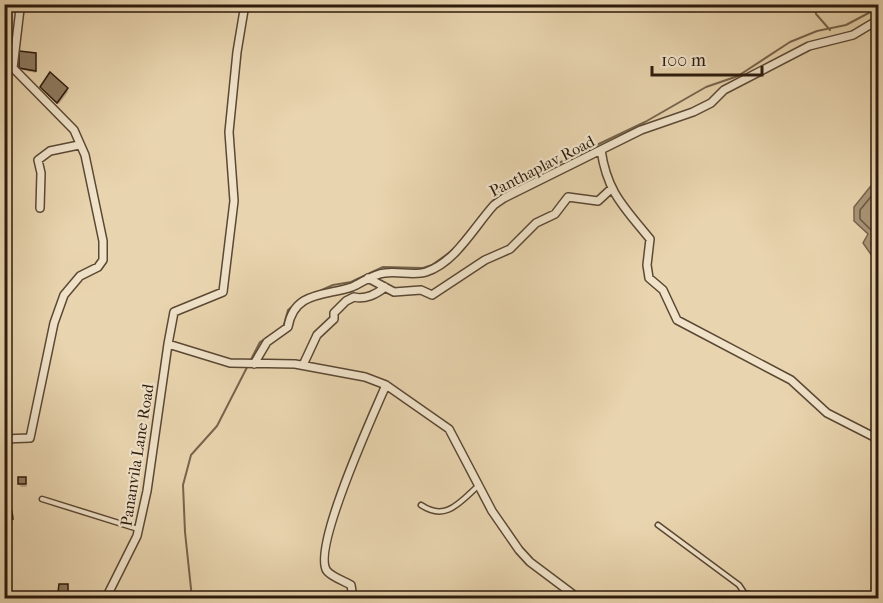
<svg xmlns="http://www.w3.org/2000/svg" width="883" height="603" font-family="'IM FELL French Canon',serif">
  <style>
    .water { fill: #a89577; stroke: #76644c; stroke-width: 1.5 }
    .shadow { fill: #0003 }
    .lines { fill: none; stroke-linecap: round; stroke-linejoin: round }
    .shore { stroke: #6a5842; stroke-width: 1.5 }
    .stream { stroke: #76644c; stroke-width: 2 }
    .building { fill: #8e7b60; stroke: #2c1a0c; stroke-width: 1.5 }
    .lane-casing { stroke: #5b4834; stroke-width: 7 }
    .street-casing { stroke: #5b4834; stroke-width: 10 }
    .lane { stroke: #f0e3ca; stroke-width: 4 }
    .street { stroke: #f0e3ca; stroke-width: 7 }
    .labels { text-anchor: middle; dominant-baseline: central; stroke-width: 4.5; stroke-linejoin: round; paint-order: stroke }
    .street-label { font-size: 16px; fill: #2c1a0c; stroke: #f0e3ca }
  </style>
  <rect width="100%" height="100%" fill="#e8d4ae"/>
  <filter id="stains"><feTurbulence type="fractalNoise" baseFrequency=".00333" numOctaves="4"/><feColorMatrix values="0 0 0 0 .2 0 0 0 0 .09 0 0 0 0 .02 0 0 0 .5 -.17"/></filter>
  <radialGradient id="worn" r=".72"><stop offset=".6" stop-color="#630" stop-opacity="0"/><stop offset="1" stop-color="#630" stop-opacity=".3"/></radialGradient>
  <path class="water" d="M874,182H878V252L872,256L863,243L868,234L854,221V207Z"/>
  <path class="shadow" d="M35,54L36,73L22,70L21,67Z
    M67,89L68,92L59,104L44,90Z
    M25,479L27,487H21L19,484Z
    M11,513L13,521L6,522L4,514Z"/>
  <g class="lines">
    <path class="shore" d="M878,188L860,210V219L873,232L871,244L878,247"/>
    <path class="stream" d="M815,4L816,14L830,30
      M490,205L500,191L645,122L706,87L738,76L790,42L817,31L846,25L878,8
      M315,293L333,285L351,282L383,267L423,268L432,265L453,250L482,214
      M283,328L288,310L299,301
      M192,598L185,532L183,485L191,455L217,426L260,342L273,334"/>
  </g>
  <path class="building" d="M19,51L36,53V71L19,68Z
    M50,72L68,88L57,103L40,87Z
    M18,477H26V484H18Z
    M12,511L13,519H4V512Z
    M59,584H68V592H58Z"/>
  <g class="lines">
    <defs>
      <path id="lane" d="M42,499L138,529
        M421,505C446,522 460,502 479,485
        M658,525L739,585L745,594"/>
      <path id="street" d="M245,4L237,52L229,132L234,201L223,292L174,312L168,344L230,363L295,364L365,377L386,385L449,429L492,511L519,550L530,562L578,598
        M601,150C607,192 624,207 650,239L647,265L649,278L663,290L677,320L791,380L827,413L878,439
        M40,208L41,173L38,160L50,151L79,145
        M368,278L394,292L421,290L432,295L485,260L510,249L536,223L555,214L568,197L598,201L611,189
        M254,364L267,342L288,327C294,291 325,296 352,287C363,282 373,274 385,273C398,271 414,276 426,272C456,262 474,227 494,205L504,198L641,130L693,112L711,103L724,90L809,46L853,35L878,20
        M303,365L317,335L334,319V313L346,301L354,297C365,300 377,294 385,287
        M4,439L30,438L54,323L64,295L80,276L98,267L103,260V241L85,155L74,130L13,68L20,9L11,4
        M106,598L137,536L147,491L168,344
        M353,598L351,585C344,581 332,577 327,571C311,550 374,413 386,385
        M738,598L746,595L756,598"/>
    </defs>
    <use href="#lane" class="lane-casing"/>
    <use href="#street" class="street-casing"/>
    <use href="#lane" class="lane"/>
    <use href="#street" class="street"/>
  </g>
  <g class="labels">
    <g class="street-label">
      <text transform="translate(542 166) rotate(-27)">Panthaplav Road</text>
      <text transform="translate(137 455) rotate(-81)">Pananvila Lane Road</text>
    </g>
  </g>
  <rect width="883" height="603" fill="none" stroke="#e8d4ae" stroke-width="24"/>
  <rect x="6" y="6" width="871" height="591" fill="none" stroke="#2c1a0c" stroke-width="3"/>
  <rect x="12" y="12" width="859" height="579" fill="none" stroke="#2c1a0c" stroke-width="1.5"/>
  <path d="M652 66v9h110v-9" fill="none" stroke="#2c1a0c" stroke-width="3"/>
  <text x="661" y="66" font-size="18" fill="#2c1a0c" stroke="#f0e3ca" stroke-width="4.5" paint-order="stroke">100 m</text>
  <rect width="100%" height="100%" filter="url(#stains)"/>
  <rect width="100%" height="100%" fill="url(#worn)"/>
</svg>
